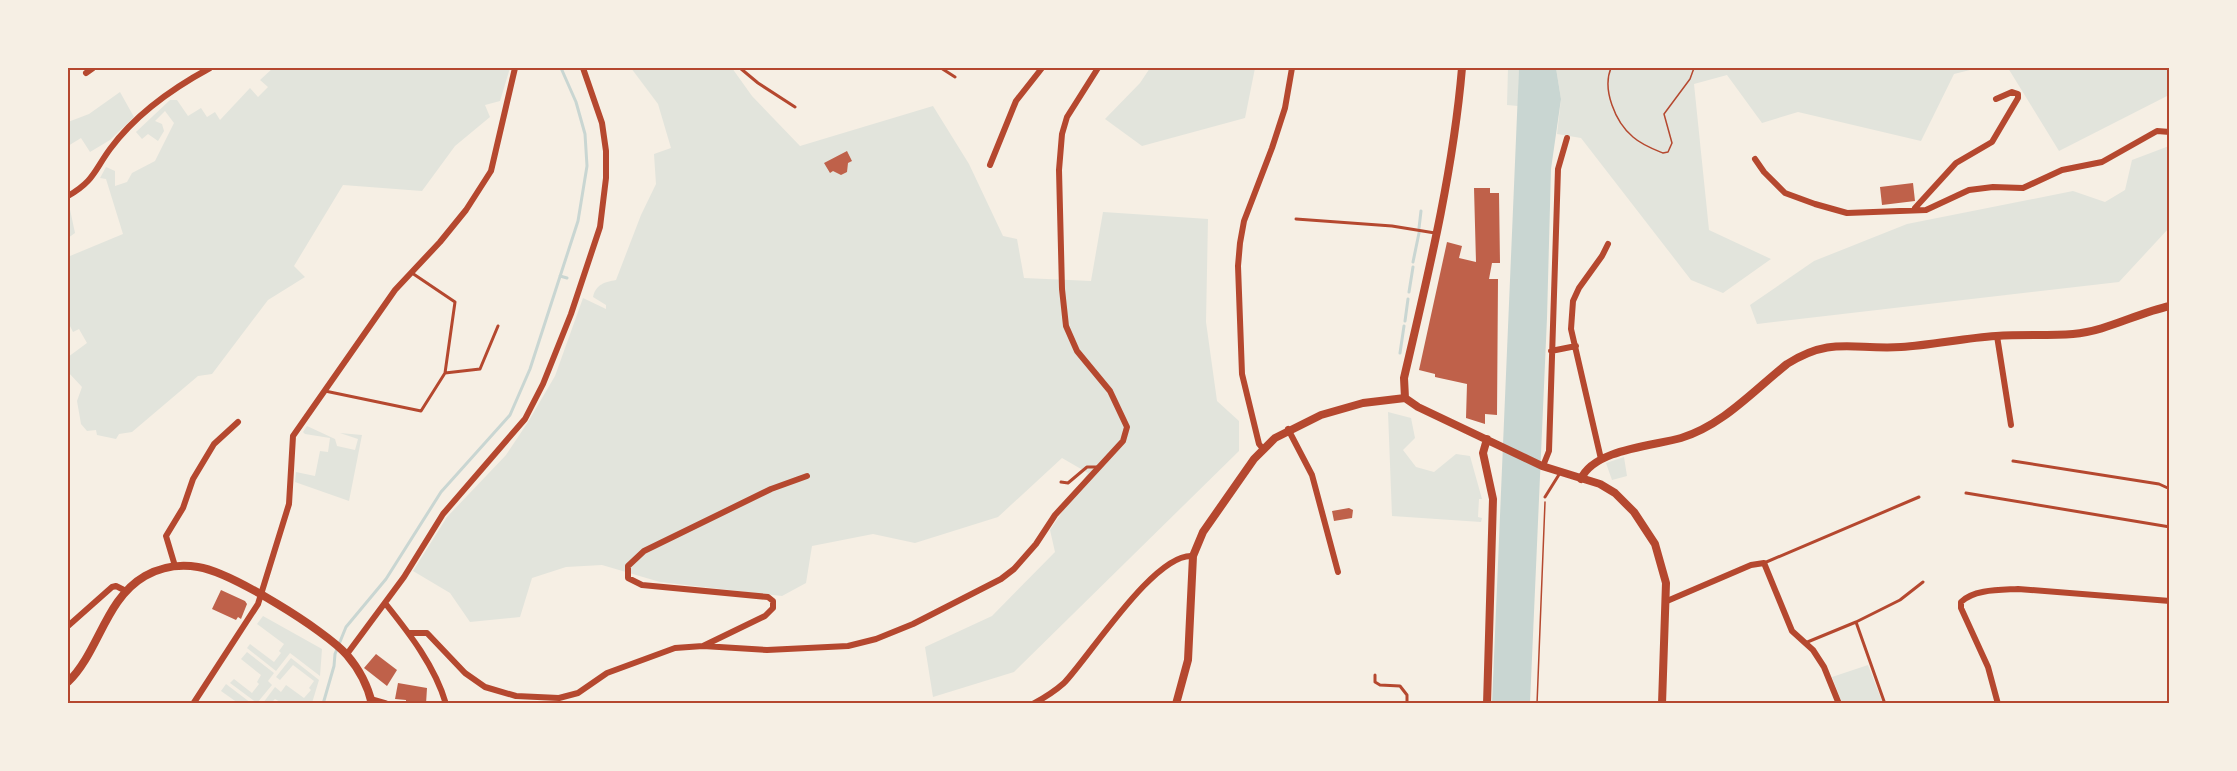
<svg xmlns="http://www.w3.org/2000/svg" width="2237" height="771" font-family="'DM Sans',sans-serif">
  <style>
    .green { fill: #e2e4dc }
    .water { fill: #c9d6d2 }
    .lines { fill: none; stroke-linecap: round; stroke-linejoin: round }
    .stream { stroke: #c9d6d2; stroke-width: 3 }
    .building { fill: #bf614a }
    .path { stroke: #b5482f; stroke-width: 1.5 }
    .service { stroke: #b5482f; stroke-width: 3 }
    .minor { stroke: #b5482f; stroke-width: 6 }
    .tertiary { stroke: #b5482f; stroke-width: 8 }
    .secondary { stroke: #b5482f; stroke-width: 8 }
    .neatline { fill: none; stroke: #b5482f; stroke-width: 2 }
  </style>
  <rect width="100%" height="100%" fill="#f6efe4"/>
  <path class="green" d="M273,68H510L500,101L485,105L490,117L455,146L422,191L343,185L294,266L305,277L268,300L212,374L198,376L132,432L119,434L116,439L97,435L96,430L87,431L81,424L77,401L82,387L68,372V357L87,343L79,329L73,332L68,322V246L70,256L123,234L106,179L100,178L106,167L115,171V186L127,182L132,173L155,161L174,123L165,111L155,121L162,124L164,131L158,141L148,134L142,139L136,132L170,100H177L188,116L201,108L207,117L215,112L220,120L250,88L258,97L268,87L260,80Z
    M631,68H732L752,96L800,146L933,106L969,164L1003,236L1017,239L1024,278L1091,281L1103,212L1208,219L1206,322L1217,401L1239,421V451L1014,672L933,697L925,647L992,616L1055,552L1050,530L1088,473L1062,458L998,517L915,543L873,534L812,546L806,583L782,596L660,582L602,565L566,567L532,578L520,617L470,622L450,593L413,571L447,517L506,455L528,422L555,376L583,298L606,309V305L593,297C596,284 605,282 616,280L641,215L656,184L654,154L671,148L658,104Z
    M1150,68H1255L1245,118L1142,146L1105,119L1140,83Z
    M1508,68H1519L1518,106L1507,105Z
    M1556,68H1978L1954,74L1921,141L1798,112L1762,123L1727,75L1694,84L1709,230L1771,259L1723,293L1691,280L1581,138L1557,134L1561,99Z
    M2008,68H2169V95L2059,151Z
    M120,92L134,117L110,140L90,152L81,138L68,146V122L89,114Z
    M2169,146V228L2119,282L1757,324L1750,305L1814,261L1907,224L2073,191L2105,202L2125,190L2132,160Z
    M68,200L75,233L68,238Z
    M1388,412L1411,418L1415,438L1403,450L1416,467L1434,472L1456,454L1470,456L1482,499H1479L1478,517L1482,518L1481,522L1392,516Z
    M307,426L335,439L337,446L355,450L358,439L340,433L362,435L349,501L295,482L296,472L315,476L320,451L328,452L330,438L305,434L303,432Z
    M1624,457L1627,476L1612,480L1606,463Z
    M263,616L322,649L320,676L290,653L276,671L247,648L250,644L274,662L281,653L279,651L284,644L257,624Z
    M247,652L274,673L268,681L272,685L257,703L230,683L234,679L252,693L259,684L257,682L261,675L241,659Z
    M291,658L319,680L312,703H282L275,699L271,703H263L275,687L281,692L286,685L304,698L311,690L309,688L314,681L293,665L280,680L276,677Z
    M1868,665L1882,701L1842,703L1832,677Z
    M226,684L251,703H238L221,691Z"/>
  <path class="water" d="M1519,68H1556L1561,99L1551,169L1547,318L1530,703L1492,704Z"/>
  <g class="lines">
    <path class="stream" d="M1419,228L1421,211
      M1413,262L1419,233
      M560,276L567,278
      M1409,292L1413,267
      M1405,321L1408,299
      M1400,353L1404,326
      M323,704L334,666L335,654L346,627L386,579L441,492L510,415L530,369L578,221L587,166L585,134L576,102L561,68"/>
  </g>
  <path class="building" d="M847,151L852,161L848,163L847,172L841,175L833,171L830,173L824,163Z
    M1913,183L1915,201L1882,205L1880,187Z
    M1474,188H1490V193H1499L1500,263H1492L1489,279H1498L1497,415L1485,414V424L1466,418L1467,384L1435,377V374L1419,370L1447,242L1462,246L1459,258L1476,262Z
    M1349,508L1353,510L1352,518L1334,521L1332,511Z
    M221,590L245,601L247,604L241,619L238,617L236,620L212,609Z
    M376,654L397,670L387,686L364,668Z
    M398,683L427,688L426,704H406V700L395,699Z"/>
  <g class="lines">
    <path class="path" d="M1611,68C1602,89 1615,122 1633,137C1642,145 1653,149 1663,153L1668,152L1672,143L1664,114L1690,79L1694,68
      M1537,704L1545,502"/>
    <path class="service" d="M740,68L758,83L795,107
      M941,68L955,77
      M1296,219L1392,226L1435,233
      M445,373L480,369L498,326
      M325,391L421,411L445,373L455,302L412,273
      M2013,461L2159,484L2170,489
      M1061,482L1068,483L1087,467H1099
      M1966,493L2170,527
      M1545,497L1560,473
      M1764,563L1919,497
      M1856,622L1900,600L1923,582
      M1805,643L1856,622L1885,704
      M1375,675V682L1380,685L1400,686L1407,695V704"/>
    <path class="minor" d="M86,73L93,68
      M1755,159L1764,172L1785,193L1815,204L1847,213L1926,210L1969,190L1993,187L2023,188L2062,170L2102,162L2157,131L2170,132
      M990,165L1016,101L1042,68
      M68,196C94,181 94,171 110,149C135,115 173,88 210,68
      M1915,208L1956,163L1992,142L2018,98V94L2012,92L1996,99
      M1997,336L2011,425
      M1551,351L1576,346
      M1288,429L1312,475L1338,572
      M1263,449L1259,444L1242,374L1238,266L1240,243L1244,221L1272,148L1285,108L1292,68
      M1601,459L1571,329L1573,301L1579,288L1602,256L1608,244
      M1543,466L1549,451L1558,169L1567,138
      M175,566L166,536L183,508L193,479L214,444L238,422
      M1667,601L1751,565L1764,563L1792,631L1813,650L1824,667L1839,704
      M385,603C409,633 435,666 446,704
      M68,626L112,587L116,586L126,591
      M409,633H427L465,673L485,687L516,696L559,698L578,693L607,673L675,648L703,646L767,650L848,646L876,639L913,624L1001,579L1014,569L1036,544L1055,515L1123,441L1127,427L1110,391L1077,351L1066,326L1062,289L1059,170L1062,134L1067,117L1098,68
      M703,646L765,616L773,608V601L768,597L642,585L628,578V566L644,551L771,489L807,476
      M347,654L404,577L443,514L525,419L543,384L571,314L600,227L606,178V151L602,123L583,68
      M193,704L258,604L289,504L293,436L395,290L440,242L466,210L491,171L515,68
      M1033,704C1044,698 1055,691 1064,683C1090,656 1155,552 1193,556
      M1998,704L1988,667L1961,608V602C1974,589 2001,590 2018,589L2170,601"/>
    <path class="tertiary" d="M1405,398L1418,407L1542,466L1600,484L1615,493L1634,512L1655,544L1666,583L1662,704
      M1405,398L1404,378C1428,275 1453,173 1462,68
      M1487,439L1483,453L1493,499L1487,704
      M1581,479C1594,449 1653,446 1681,438C1723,425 1753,391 1787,364C1831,336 1853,350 1901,347C1933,345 1964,338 1996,336C2022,334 2048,336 2073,334C2107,331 2137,313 2170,306
      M371,700L385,704
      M1176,704L1188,660L1193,556L1203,532L1254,459L1275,438L1321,415L1363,403L1405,398"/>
    <path class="secondary" d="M68,682C99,652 105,599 145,576C161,567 180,564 198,567C231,572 325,630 347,655C359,669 368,686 372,704"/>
  </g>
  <rect width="2237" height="771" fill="none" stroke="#f6efe4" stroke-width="138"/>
  <rect x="69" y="69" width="2099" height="633" class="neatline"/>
</svg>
